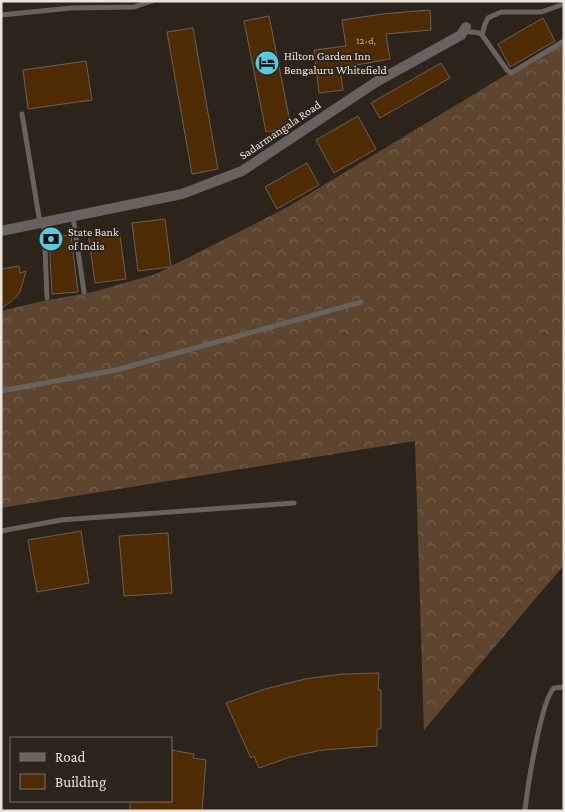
<svg xmlns="http://www.w3.org/2000/svg" width="565" height="812" font-family="'Crimson Pro',serif">
  <style>
    .forest { fill: url(#forest-crowns) }
    .building { fill: #4f2b04; stroke: #695f56 }
    .lines { fill: none; stroke-linecap: round; stroke-linejoin: round }
    .service { stroke: #67625e; stroke-width: 5 }
    .minor { stroke: #67625e; stroke-width: 10 }
    .labels { text-anchor: middle; dominant-baseline: central; stroke-width: 4; stroke-linejoin: round; paint-order: stroke }
    .number-label { font-size: 10px; fill: #c2b5a8 }
    .poi-label { font-size: 12px; fill: #e9e3de; stroke: #2c231b; text-anchor: start }
    .street-label { font-size: 12px; fill: #e9e3de; stroke: #2c231b }
  </style>
  <defs>
    <pattern id="forest-crowns" width="20" height="18" patternUnits="userSpaceOnUse" patternTransform="scale(1.25)"><rect width="20" height="18" fill="#5e452f"/><path d="M2 6a3 3 0 1 1 6 0M12 15a3 3 0 1 1 6 0" fill="none" stroke="#75604d"/></pattern>
  </defs>
  <rect width="100%" height="100%" fill="#2c231b"/>
  <path class="forest" d="M564,38V565L424,730L415,441L1,508V311L43,301L93,292L156,274L284,209L552,47Z"/>
  <path class="building" d="M430,10L431,30L386,34L390,59L340,68L343,90L319,93L314,50L346,46L342,20L382,14Z
    M269,16L291,127L266,132L244,21Z
    M543,18L555,41L510,67L498,44Z
    M193,28L218,169L192,174L167,32Z
    M86,61L92,100L28,109L23,70Z
    M441,63L450,78L380,118L371,103Z
    M358,116L376,149L334,173L316,140Z
    M307,163L319,185L277,209L265,187Z
    M165,219L171,267L138,271L132,223Z
    M119,229L126,279L95,283L88,233Z
    M71,235L78,292L52,294L49,237Z
    M19,266L20,273L26,271L20,292L14,299L1,309V269Z
    M81,531L89,583L37,592L28,540Z
    M168,533L172,593L124,596L119,536Z
    M379,673L378,690H381V729H377V746L322,750L290,757L259,768L254,756L251,758L226,703L265,689L305,679L342,674Z
    M171,750L194,754L193,758L206,760L202,811H130V801H171Z"/>
  <g class="lines">
    <path class="service" d="M1,15L71,8L134,7L152,1
      M464,31L479,33L482,35L507,70L511,73L564,41
      M482,35L485,24L488,18L501,12H541L564,4
      M22,114L40,223
      M73,217L84,292
      M44,223L47,298
      M1,391L116,370L361,302
      M1,531L61,520L294,503
      M525,811C527,790 541,700 554,688L564,687"/>
    <path class="minor" d="M1,231L182,194L242,171L376,82L461,35L466,27"/>
  </g>
  <defs>
    <symbol id="hotel-disc" viewBox="-11 -11 22 22"><circle r="9.5" fill="#55cadf" stroke="#2c231b"/><path d="M-6-4.5h1.5V1H6V5H4.5V3h-9V5H-6ZM-4 0a1.8 1.8 0 1 1 3.6 0ZM.5 0V-2.5h3Q6-2.5 6 0Z" fill="#111"/></symbol>
    <symbol id="bank-disc" viewBox="-11 -11 22 22"><circle r="9.5" fill="#55cadf" stroke="#2c231b"/><path d="M-6-4H6V4H-6ZM0-2.3a2.3 2.3 0 1 0 0 4.6a2.3 2.3 0 1 0 0-4.6Z" fill="#111"/></symbol>
  </defs>
  <g fill-rule="evenodd">
    <use href="#hotel-disc" x="253" y="49" width="28" height="28"/>
    <use href="#bank-disc" x="37" y="225" width="28" height="28"/>
  </g>
  <g class="labels">
    <g class="number-label">
      <text x="366" y="40">12-d,</text>
    </g>
    <g class="poi-label">
      <text x="284" y="56">Hilton Garden Inn<tspan x="284" dy="14">Bengaluru Whitefield</tspan></text>
      <text x="68" y="232">State Bank<tspan x="68" dy="14">of India</tspan></text>
    </g>
    <g class="street-label">
      <text transform="translate(280 130) rotate(-34)">Sadarmangala Road</text>
    </g>
  </g>
  <rect width="565" height="812" fill="none" stroke="#e9e3de" stroke-width="5"/>
  <rect x="10" y="737" width="162" height="65" fill="#2c231b" stroke="#787069"/>
  <rect x="20" y="753" width="25" height="8" fill="#67625e" stroke="#787069"/>
  <text x="55" y="762" font-size="15" fill="#e9e3de">Road</text>
  <rect x="20" y="774" width="25" height="15" fill="#4f2b04" stroke="#787069"/>
  <text x="55" y="787" font-size="15" fill="#e9e3de">Building</text>
</svg>
